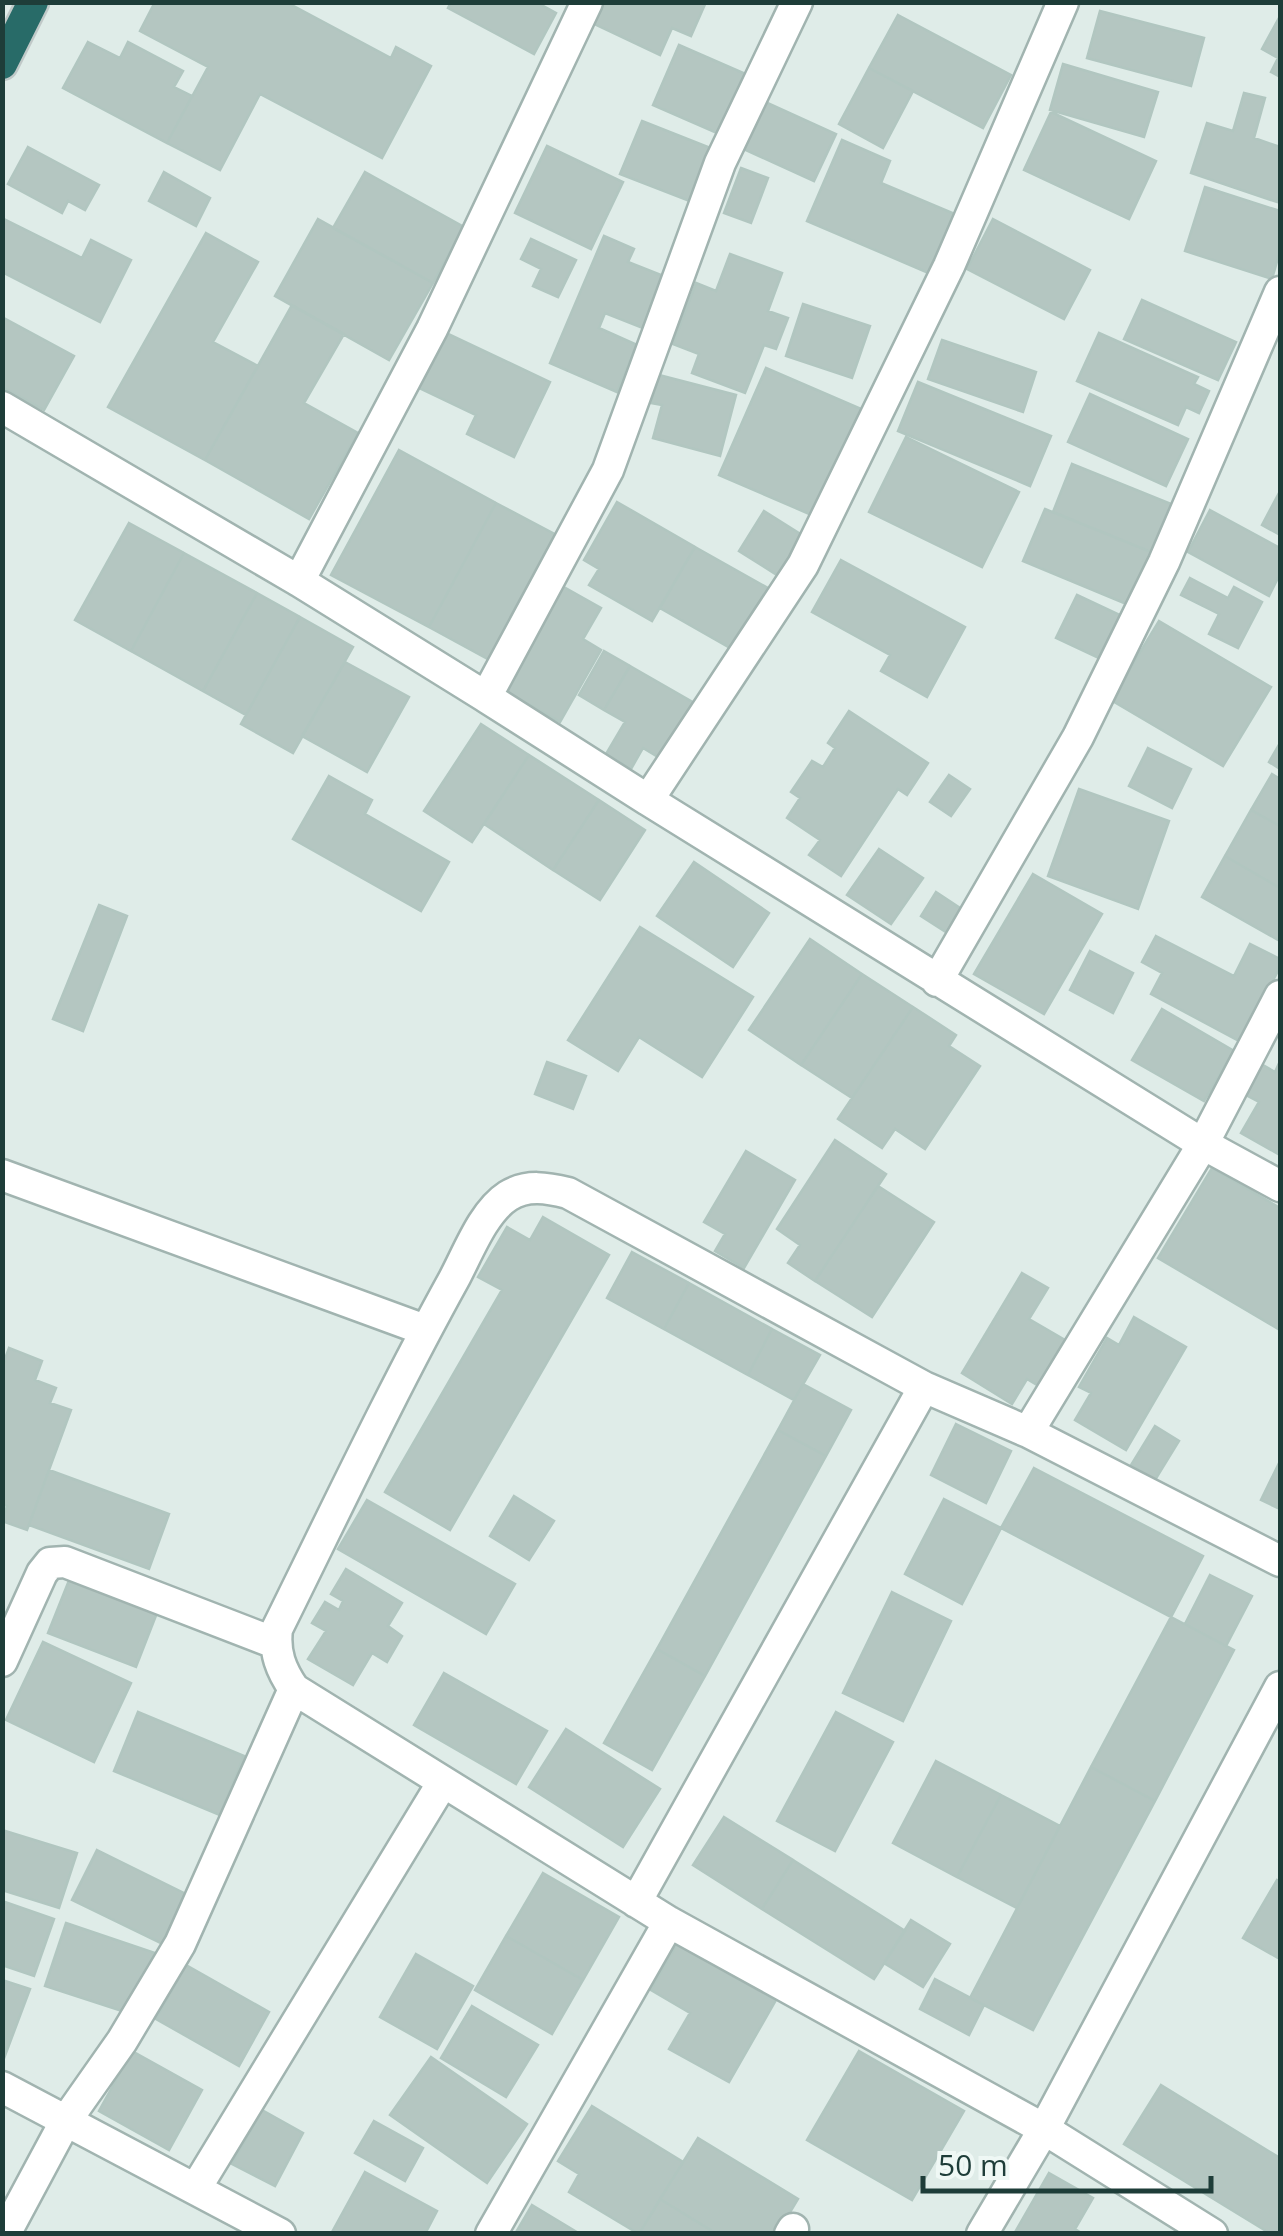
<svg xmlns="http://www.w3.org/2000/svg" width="1283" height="2236" font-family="'Open Sans',sans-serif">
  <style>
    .building { fill: #b4c6c1; stroke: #b1c6c0; stroke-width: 2.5 }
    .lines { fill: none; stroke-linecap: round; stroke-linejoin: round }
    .street-casing { stroke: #a1b4b0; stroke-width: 35 }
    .highway-casing { stroke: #c0c9c8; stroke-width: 35 }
    .street { stroke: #fff; stroke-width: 30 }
    .highway { stroke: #286b68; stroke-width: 30 }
  </style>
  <rect width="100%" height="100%" fill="#dfece8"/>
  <path class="building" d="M155,2H286L391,58L396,47L431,66L382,158L260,94L220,170L167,143L208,67L140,31Z
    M451,2H536L556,13L534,54L448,8Z
    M601,2H706L691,36L672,28L660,55L592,23Z
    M1100,11L1204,38L1191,86L1087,58Z
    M898,15L1011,75L983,128L869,68Z
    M1280,16V77L1271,72L1278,58L1262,49Z
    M88,42L120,58L128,42L183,71L174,87L192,96L167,143L63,88Z
    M679,45L750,76L724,136L653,105Z
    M1063,64L1158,92L1144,137L1050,110Z
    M869,68L913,91L883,148L839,124Z
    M1244,93L1265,98L1254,138L1280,147V192L1277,202L1191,173L1207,123L1233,131Z
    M763,101L836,134L814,181L741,148Z
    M1051,112L1156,161L1129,219L1024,170Z
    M642,121L718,151L697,204L620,174Z
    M842,140L890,161L881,183L957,215L931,274L807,221Z
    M547,146L623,182L591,249L515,213Z
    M28,147L99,185L85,210L68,201L62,213L8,184Z
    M741,168L768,178L751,223L724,213Z
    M164,172L210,198L196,226L149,201Z
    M365,172L464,227L433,283L333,228Z
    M1205,187L1280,211V251L1272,279L1185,251Z
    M2,218L82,258L91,240L131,260L100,322L2,272Z
    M318,219L433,283L389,360L275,296Z
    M993,219L1090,270L1064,319L967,269Z
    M206,233L258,262L213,342L258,366L205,460L108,407Z
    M604,236L634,249L628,262L666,277L645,329L605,313L599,328L637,345L617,392L550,363Z
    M531,239L576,260L558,297L533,286L541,269L521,259Z
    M730,254L782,273L768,311L788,318L776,349L764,345L745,393L692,373L699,354L673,344L696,283L716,291Z
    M1142,300L1236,342L1218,380L1124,339Z
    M803,304L870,326L852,378L786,356Z
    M292,305L344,334L304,403L358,433L309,519L205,460Z
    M2,317L74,356L44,410L2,387Z
    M446,333L550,382L514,457L467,434L476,415L419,388Z
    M1099,333L1198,377L1194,384L1209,391L1199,413L1186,407L1178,425L1077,381Z
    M942,340L1036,372L1023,412L928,379Z
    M766,368L861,409L814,516L719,475Z
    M659,375L736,395L720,456L653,438L662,405L651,403Z
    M918,382L1051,436L1030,486L898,431Z
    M1090,394L1188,439L1166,486L1068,442Z
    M906,437L1019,492L982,567L869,512Z
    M399,450L496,503L429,627L331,575Z
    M1072,464L1171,504L1151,552L1053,512Z
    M1280,491V535L1262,525Z
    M617,502L695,547L652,621L589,585L599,569L584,560Z
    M496,503L564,539L497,664L429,627Z
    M1045,509L1151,552L1129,605L1023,561Z
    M1210,510L1280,548V574L1269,596L1188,552Z
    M764,511L805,537L780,577L739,551Z
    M129,523L184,553L131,651L75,620Z
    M695,547L775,592L739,653L660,608Z
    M184,553L257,593L203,691L131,651Z
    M841,560L965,627L927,697L881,671L890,655L812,612Z
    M1190,578L1228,598L1234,587L1262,602L1238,648L1209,634L1219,614L1181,595Z
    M562,586L601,608L583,639L601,650L560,722L502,689Z
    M257,593L300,617L246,715L203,691Z
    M1077,595L1120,615L1099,658L1056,638Z
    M300,617L353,647L293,753L241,724Z
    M1159,621L1271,687L1223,766L1111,700Z
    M604,651L630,666L604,710L579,695Z
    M345,662L409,697L367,772L302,736Z
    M630,666L696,704L663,760L643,748L631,769L606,754L625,722L604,710Z
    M849,711L928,763L907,795L898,789L841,876L809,855L820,840L787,818L800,798L791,792L812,761L823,767L835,748L828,743Z
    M481,724L529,755L472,842L424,811Z
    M1280,743V769L1269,762Z
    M1148,748L1191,769L1172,808L1129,786Z
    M529,755L599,800L553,870L484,824Z
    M1272,774L1280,779V826L1251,810Z
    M949,775L970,789L951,816L930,802Z
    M329,776L372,800L365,814L449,862L421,911L293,839Z
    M1079,789L1169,821L1138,909L1048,876Z
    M599,800L645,830L600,900L553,870Z
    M1251,810L1280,826V888L1225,856Z
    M879,849L923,878L891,924L847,895Z
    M1225,856L1280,888V941L1202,897Z
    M694,862L769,913L733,967L657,916Z
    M1033,874L1102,914L1044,1014L974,974Z
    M936,892L966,912L952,936L921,916Z
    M99,905L127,916L83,1031L53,1019Z
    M640,927L753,997L702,1077L639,1037L618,1071L568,1040Z
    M1156,936L1234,976L1250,944L1280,959V967L1241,1042L1151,994L1162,973L1142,962Z
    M810,939L862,974L801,1065L749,1030Z
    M1090,951L1133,973L1113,1013L1070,990Z
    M862,974L913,1007L852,1098L801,1065Z
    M913,1007L956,1035L949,1046L980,1066L925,1149L895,1129L882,1148L838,1119Z
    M1162,1009L1234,1051L1204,1101L1132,1060Z
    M1280,1061V1155L1241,1133L1259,1102L1244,1094L1261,1064L1275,1072Z
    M547,1062L586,1076L573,1109L535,1094Z
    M835,1140L886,1174L815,1281L788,1263L800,1245L777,1229Z
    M746,1151L795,1180L744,1268L715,1251L725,1234L704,1222Z
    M1212,1168L1280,1208V1330L1158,1258Z
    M878,1186L934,1222L872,1317L815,1281Z
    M543,1217L609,1255L450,1530L385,1492L502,1290L478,1277L507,1227L530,1240Z
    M632,1252L689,1283L664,1329L607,1298Z
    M1022,1273L1048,1288L1029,1319L1070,1343L1042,1388L1027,1379L1012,1404L962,1373Z
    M689,1283L772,1329L748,1375L664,1329Z
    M1134,1317L1186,1347L1126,1450L1075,1420L1091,1393L1079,1387L1107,1338L1119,1345Z
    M772,1329L820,1355L794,1400L748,1375Z
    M9,1348L42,1361L35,1380L56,1388L50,1403L71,1410L27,1530L2,1521L7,1506L2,1504V1367Z
    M803,1384L851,1410L826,1456L778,1430Z
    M956,1424L1011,1451L986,1503L931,1475Z
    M1155,1426L1179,1441L1155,1480L1131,1465Z
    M778,1430L826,1456L705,1676L657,1649Z
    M1280,1461V1509L1261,1500Z
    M1034,1468L1203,1556L1171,1617L1001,1528Z
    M49,1470L169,1514L149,1569L29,1525Z
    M514,1496L554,1521L529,1560L490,1536Z
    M944,1499L1001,1528L962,1604L905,1574Z
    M367,1500L515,1584L486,1634L338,1549Z
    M346,1569L402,1603L388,1626L402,1636L387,1662L372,1653L353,1685L308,1659L326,1631L312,1623L325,1602L339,1610L343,1601L331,1594Z
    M1210,1575L1252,1596L1226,1646L1185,1624Z
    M70,1578L157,1613L136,1667L48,1633Z
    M892,1592L951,1621L903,1721L843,1693Z
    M1171,1617L1234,1650L1155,1801L1091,1767Z
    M43,1642L131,1683L94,1762L6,1720Z
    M657,1649L705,1676L652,1770L604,1743Z
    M444,1673L547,1731L516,1784L414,1725Z
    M138,1712L244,1756L220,1815L114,1771Z
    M836,1712L893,1742L835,1851L777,1821Z
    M566,1729L660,1789L623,1847L529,1787Z
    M936,1761L1001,1795L957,1877L893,1843Z
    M1091,1767L1155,1801L1033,2030L970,1998Z
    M1001,1795L1060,1826L1017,1908L957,1877Z
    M724,1817L793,1860L762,1909L693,1865Z
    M2,1830L77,1853L59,1908L2,1890Z
    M97,1850L190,1896L165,1945L72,1900Z
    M793,1860L905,1931L874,1979L762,1909Z
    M543,1873L619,1917L583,1980L506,1936Z
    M1277,1880L1280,1882V1959L1243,1938Z
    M2,1901L54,1919L34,1976L2,1965Z
    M911,1920L950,1944L923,1987L884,1963Z
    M66,1923L155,1953L134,2015L45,1986Z
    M506,1936L583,1980L552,2034L475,1990Z
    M677,1944L776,2000L729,2082L669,2049L690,2013L651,1990Z
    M416,1954L473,1986L437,2049L380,2017Z
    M186,1965L269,2012L239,2066L156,2019Z
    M935,1979L984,2005L969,2035L920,2009Z
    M2,1980L30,1989L3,2061H2Z
    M472,2006L538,2045L506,2097L441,2058Z
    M132,2051L202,2090L169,2150L99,2111Z
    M859,2051L964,2111L912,2200L807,2140Z
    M431,2057L527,2124L487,2183L390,2115Z
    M1161,2085L1280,2158V2234H1271L1124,2144Z
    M592,2106L683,2162L639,2234L569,2192L579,2174L558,2161Z
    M262,2110L303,2133L275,2186L232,2164Z
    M374,2121L423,2148L405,2181L355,2153Z
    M698,2138L798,2199L777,2234H717L660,2199Z
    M365,2172L437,2211L425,2234H331Z
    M1049,2173L1093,2198L1075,2229L1083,2234H1014Z
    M660,2199L717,2234H639Z
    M532,2205L580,2234H515Z"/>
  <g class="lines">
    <defs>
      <path id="street" d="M1063,2L949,266L803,565L648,800L1203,1144L1280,996
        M2,407L299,581L486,697L608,470L720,163L797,2
        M299,581L432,329L587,2
        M486,697L648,800
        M937,981L1078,737L1164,562L1280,292
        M2,1175L425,1330
        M924,1387L568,1193C548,1188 527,1184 508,1196C483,1212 468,1253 454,1279C391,1393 335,1512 277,1629C274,1653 281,1670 294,1689L669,1922L1044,2129L1280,1687
        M1028,1432L1203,1144L1280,1186
        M2,1661L42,1573L50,1563L65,1562L275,1643
        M636,1902L924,1387L1028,1432L1280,1561
        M2,2087L280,2234
        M196,2188L443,1782
        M5,2234L65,2122L122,2041L180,1944L294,1689
        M491,2234L669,1922
        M790,2234L793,2229
        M982,2234L1044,2129L1212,2234"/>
      <path id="highway" d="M2,64L33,2"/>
    </defs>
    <use href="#street" class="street-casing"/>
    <use href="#highway" class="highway-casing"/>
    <use href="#street" class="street"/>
    <use href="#highway" class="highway"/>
  </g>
  <rect width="1283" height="2236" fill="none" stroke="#1e3d39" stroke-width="10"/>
  <path d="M923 2176v15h288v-15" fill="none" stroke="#1e3d39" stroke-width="5"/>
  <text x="938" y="2176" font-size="30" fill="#1e3d39" stroke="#eff8f5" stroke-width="8" paint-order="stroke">50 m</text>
</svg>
